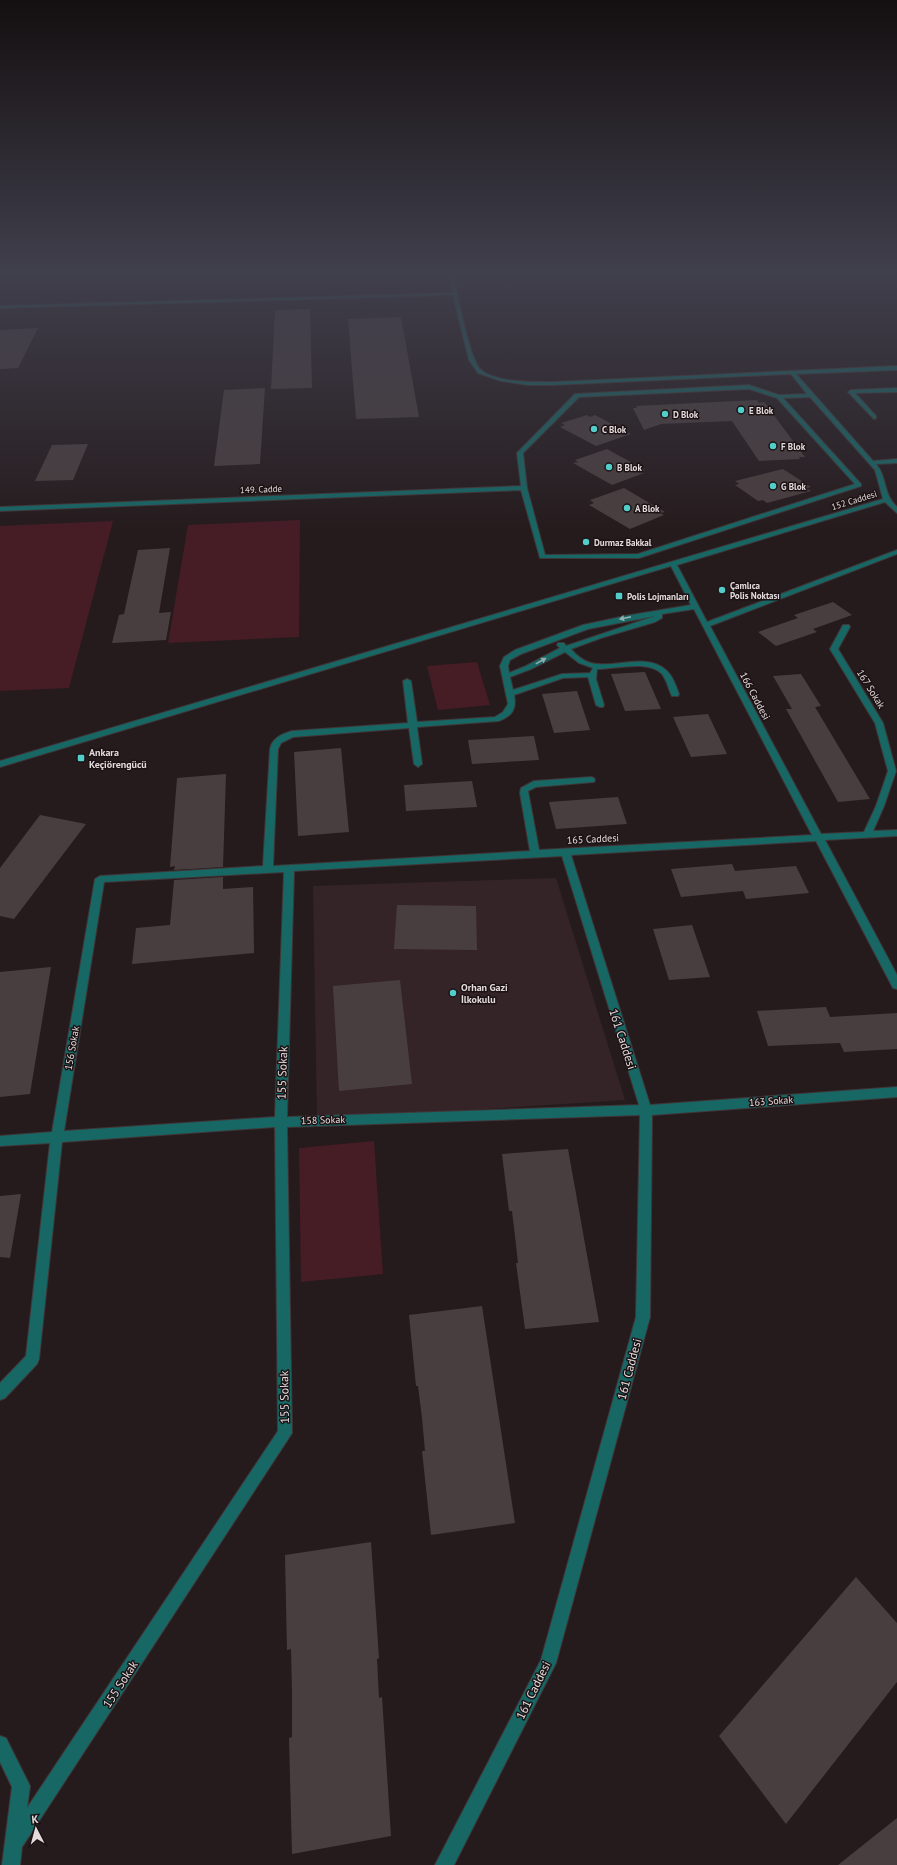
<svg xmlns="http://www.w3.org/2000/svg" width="897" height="1865" font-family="'PT Sans',sans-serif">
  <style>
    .built { fill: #352427 }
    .green { fill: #461c25 }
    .building { fill: #493e3f }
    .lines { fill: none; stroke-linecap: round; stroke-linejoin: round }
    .minor-casing { stroke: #403638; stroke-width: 2 }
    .minor { fill: #176765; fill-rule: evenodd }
    .oneway { fill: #91adac }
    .poi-dot { fill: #53cdc9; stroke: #1c1214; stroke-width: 1.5 }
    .labels { text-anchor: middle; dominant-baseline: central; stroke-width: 3; stroke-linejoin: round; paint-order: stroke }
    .far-poi-label { font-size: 9px; font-weight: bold; fill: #e3dbdc; stroke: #1c1214; text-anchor: start }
    .far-street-label { font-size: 9px; fill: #e3dbdc; stroke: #1c1214 }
    .street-label { font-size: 10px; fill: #e3dbdc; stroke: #1c1214 }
    .poi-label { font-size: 10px; font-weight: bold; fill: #e3dbdc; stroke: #1c1214; text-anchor: start }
    .near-street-label { font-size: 12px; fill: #e3dbdc; stroke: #1c1214 }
  </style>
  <rect width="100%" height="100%" fill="#251b1d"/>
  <path class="built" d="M556,878L625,1100L317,1120L313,886Z"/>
  <path class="green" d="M300,520L299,637L168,643L188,525Z
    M113,521L69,688L0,691V526Z
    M477,662L490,705L438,710L427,666Z
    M374,1141L383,1274L301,1282L299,1148Z"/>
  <path class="building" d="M310,309L312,388L271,389L275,310Z
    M401,317L419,417L356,419L348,319Z
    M38,328L18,368L0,369V330Z
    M265,388L260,464L214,466L224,390Z
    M757,400L759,403L764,402L805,457H799L800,459L759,461L732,421L661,424L644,430L633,408H637L636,406Z
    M587,415L590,417L595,415L631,434L596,446L560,427L565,425L561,423Z
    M88,444L73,480L35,481L52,445Z
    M607,449L645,470L641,472L644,473L612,485L573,463L578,462L575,460Z
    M783,469L811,487L806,488L811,491L767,503L763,500L758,501L735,485L739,484L735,481Z
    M624,488L665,512L660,513L664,515L630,529L589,505L594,503L590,500Z
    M170,548L159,613L171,612L166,640L112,643L119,615L124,614L138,550Z
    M833,602L852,615L813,629L817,632L776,646L758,632L798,618L794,615Z
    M645,672L661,709L625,711L611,674Z
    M801,674L821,706L815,707L870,799L838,802L786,709H792L773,676Z
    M577,691L590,730L554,733L542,694Z
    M708,714L727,754L691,757L673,717Z
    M534,736L539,760L472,764L468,740Z
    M341,748L349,832L298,836L294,752Z
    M226,774L223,867L174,870L175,866L170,867L177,778Z
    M472,781L477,807L406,811L404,785Z
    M618,797L627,824L556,829L549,802Z
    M40,815L86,824L14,919L0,916V868Z
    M732,864L735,871L796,866L809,893L746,899L743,891L681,897L671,869Z
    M223,877V889L253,887L254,953L132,964L136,928L170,925L174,880Z
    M397,905L476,906L477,950L394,949Z
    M692,925L710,977L669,980L653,929Z
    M51,967L30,1094L0,1097V972Z
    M400,980L412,1084L339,1091L333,986Z
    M826,1007L830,1017L897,1013V1049L844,1052L840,1043L768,1046L757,1011Z
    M568,1149L599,1322L525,1329L516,1263H518L515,1236L512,1211H509L502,1154Z
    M21,1194L10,1258L0,1257V1196Z
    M482,1306L515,1523L431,1535L422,1451H425L422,1418L418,1386H416L409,1315Z
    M371,1542L379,1658L377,1659L378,1679L379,1698L382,1697L391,1836L292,1854L289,1738L292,1737V1692L291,1649L287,1650L285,1555Z
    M856,1577L897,1623V1682L786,1824L719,1736Z
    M897,1818V1865H838Z"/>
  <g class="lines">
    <defs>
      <path id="minor" d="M449,270H453C456,289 469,359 481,370C497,383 533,382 553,382L897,366V370L796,374L873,461L897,459V463L876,464C888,478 882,493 897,507V513L885,502L677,565L707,622L897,550V554L710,626L821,834L864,832L876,806L888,771L875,723L830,649L843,625H849L850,627L838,649L883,723L896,771L884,806L873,831L897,830V836L825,840L897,975V989L893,988L816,841L571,855L650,1105L897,1087V1097L652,1115L650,1317L556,1663L454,1865H435L541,1660L636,1317L640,1115L287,1127L292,1433L22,1847L20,1865H2L12,1787L0,1762V1736L6,1738L30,1786L27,1808L278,1431L275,1127L62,1142L39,1359L37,1364L5,1398L0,1400V1383L26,1356L50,1143L0,1146V1136L52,1132L95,879L100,876L263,866L270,749C272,738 282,734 292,731L408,723L403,681L407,679L411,681L417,722L495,717L503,712L508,704L500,666L504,657L515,650L583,625L625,616L691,605L671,566L0,767V761L883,499L875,470L810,397L783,398L861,484V486L639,558H540L521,490L0,511V507L521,486L517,453L575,394L749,385L779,395L807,394L791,374L553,385H528L501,381L478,373L469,360L453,295L0,308V306L453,293ZM749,389L777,398L855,484L638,554L545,555L527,488L523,453L579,397ZM694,609L812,835L539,850L528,791L536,787L594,782L595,780L594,778L591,777L534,781L521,788L520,793L530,851L273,866L278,749L281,743L293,737L409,728L414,764L418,767L422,764L417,727L499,721C512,716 517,709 514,695L563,678L588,677L596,705L600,707H603L604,705L596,679L597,669C615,669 647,660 661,673C667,679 668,689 672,696H678L679,694C676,686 673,676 666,670C646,652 614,669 591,663C583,661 576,655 571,649L601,638L655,622L662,618V614ZM655,616L566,646L564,643H558L557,645L560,648L526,666L509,673L508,666L510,660L521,654L588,629ZM565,652L579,663L593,668L590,673L562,674L513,690L510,677L531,669ZM562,856L639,1105L287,1117L294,871ZM284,872L275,1117L64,1131L104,882Z
        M897,388V392L855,393L876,416V418L874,419L848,392L851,390Z"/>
    </defs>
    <use href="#minor" class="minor-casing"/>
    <use href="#minor" class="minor"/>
  </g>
  <defs><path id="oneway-solid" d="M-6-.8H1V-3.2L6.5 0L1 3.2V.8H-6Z"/></defs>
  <g class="oneway">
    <use href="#oneway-solid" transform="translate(625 618) rotate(169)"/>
    <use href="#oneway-solid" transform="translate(541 661) rotate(-29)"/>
  </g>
  <linearGradient id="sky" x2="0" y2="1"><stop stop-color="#140f10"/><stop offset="0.51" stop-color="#403f4c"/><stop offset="1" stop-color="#403f4c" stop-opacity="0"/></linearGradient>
  <rect width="897" height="532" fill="url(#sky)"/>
  <g class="poi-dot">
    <circle cx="741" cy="410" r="4"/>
    <circle cx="665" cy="414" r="4"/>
    <circle cx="594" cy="429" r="4"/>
    <circle cx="773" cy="446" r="4"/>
    <circle cx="609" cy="467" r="4"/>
    <circle cx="773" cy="486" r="4"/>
    <circle cx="627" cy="508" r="4"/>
    <circle cx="586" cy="542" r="4"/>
    <circle cx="722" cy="590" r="4"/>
    <rect x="615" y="592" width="8" height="8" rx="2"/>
    <rect x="77" y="754" width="8" height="8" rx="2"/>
    <circle cx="453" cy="993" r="4"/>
  </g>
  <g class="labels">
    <g class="far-poi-label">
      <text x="749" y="410">E Blok</text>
      <text x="673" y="414">D Blok</text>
      <text x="602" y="429">C Blok</text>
      <text x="781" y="446">F Blok</text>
      <text x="617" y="467">B Blok</text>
      <text x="781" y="486">G Blok</text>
      <text x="635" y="508">A Blok</text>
      <text x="594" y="542">Durmaz Bakkal</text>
      <text x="730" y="585">Çamlıca<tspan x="730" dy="10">Polis Noktası</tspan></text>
      <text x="627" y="596">Polis Lojmanları</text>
    </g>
    <g class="far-street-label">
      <text transform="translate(261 489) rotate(-2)">149. Cadde</text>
      <text transform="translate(854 500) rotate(-17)">152 Caddesi</text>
    </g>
    <g class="street-label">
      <text transform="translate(871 689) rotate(58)">167 Sokak</text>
      <text transform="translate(755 696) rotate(62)">166 Caddesi</text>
      <text transform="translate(593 839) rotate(-3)">165 Caddesi</text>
      <text transform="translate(72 1048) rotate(-80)">156 Sokak</text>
      <text transform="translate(771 1101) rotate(-4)">163 Sokak</text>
      <text transform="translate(323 1120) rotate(-2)">158 Sokak</text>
    </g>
    <g class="poi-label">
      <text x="89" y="752">Ankara<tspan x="89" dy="12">Keçiörengücü</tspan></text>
      <text x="461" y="987">Orhan Gazi<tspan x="461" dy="12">İlkokulu</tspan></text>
    </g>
    <g class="near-street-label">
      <text transform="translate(623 1039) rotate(72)">161 Caddesi</text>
      <text transform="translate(282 1073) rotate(-88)">155 Sokak</text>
      <text transform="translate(629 1369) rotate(-75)">161 Caddesi</text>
      <text transform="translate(284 1397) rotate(-91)">155 Sokak</text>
      <text transform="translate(120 1684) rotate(-57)">155 Sokak</text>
      <text transform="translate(533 1690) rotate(-64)">161 Caddesi</text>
    </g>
  </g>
  <g transform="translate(36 1829) rotate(354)" stroke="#1c1214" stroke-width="3" paint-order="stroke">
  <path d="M0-3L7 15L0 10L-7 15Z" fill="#e3dbdc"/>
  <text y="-6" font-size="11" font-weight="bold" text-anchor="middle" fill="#e3dbdc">K</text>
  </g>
</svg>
